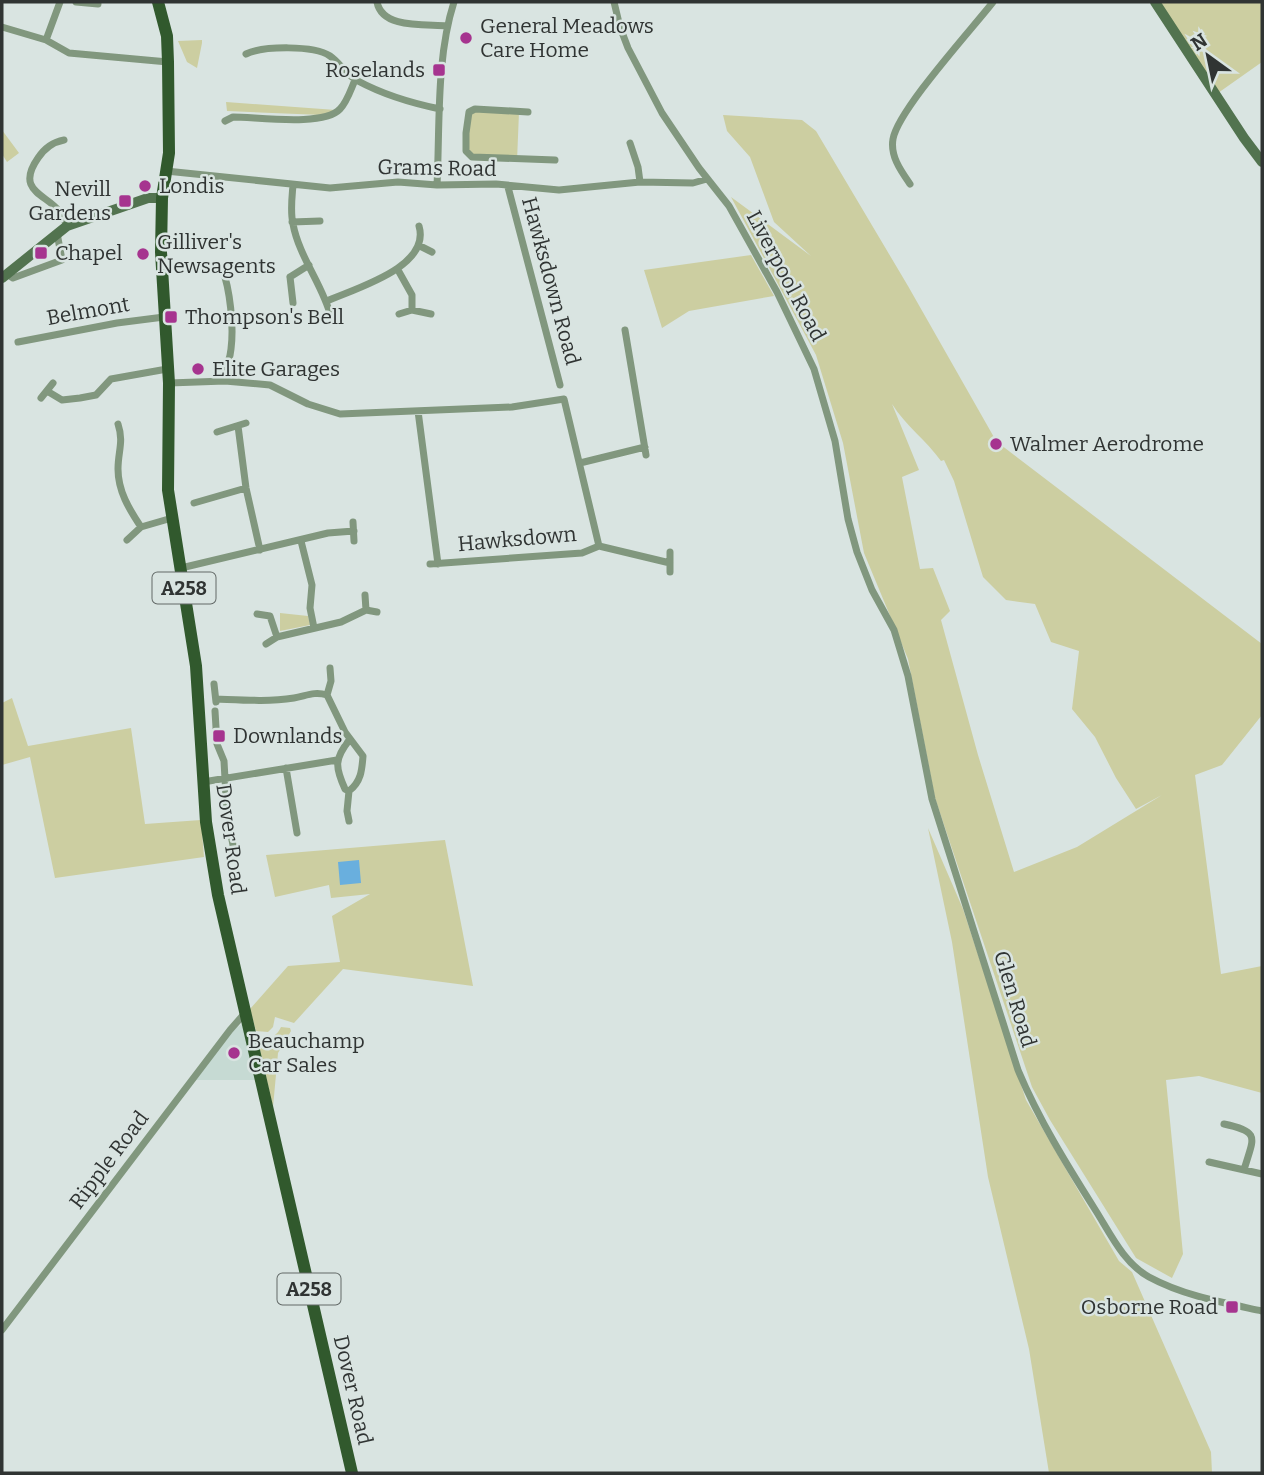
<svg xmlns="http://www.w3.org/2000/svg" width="1264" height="1475" font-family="Bitter,serif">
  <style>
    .built { fill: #c6dad3 }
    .green { fill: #cccea1; fill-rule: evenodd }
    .water { fill: #69afde }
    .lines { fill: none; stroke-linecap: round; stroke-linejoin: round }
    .street { stroke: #81977e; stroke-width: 7 }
    .secondary { stroke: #52734f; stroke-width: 10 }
    .primary { stroke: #31592d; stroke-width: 12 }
    .poi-dot { fill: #a6348f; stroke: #d9e4e1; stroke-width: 2.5 }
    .labels { text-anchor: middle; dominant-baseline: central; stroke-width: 5; stroke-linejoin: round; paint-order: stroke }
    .shield { fill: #d9e4e1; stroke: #636967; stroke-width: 2 }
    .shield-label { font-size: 19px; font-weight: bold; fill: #303433 }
    .poi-label { font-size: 21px; fill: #303433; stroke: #d9e4e1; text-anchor: start }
    .street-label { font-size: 21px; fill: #303433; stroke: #d9e4e1 }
  </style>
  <rect width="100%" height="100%" fill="#d9e4e1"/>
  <path class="built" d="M242,1024L256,1080H196L232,1031Z"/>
  <path class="green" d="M1160,2H1262V62L1218,93Z
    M202,40V43L197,68L187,62L178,41Z
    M226,102L336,110L322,115L227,111Z
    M469,112H519L517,161L469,155Z
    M723,115L802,120L816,131L908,286L995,439L989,442L993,450L1001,445L1262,644V715L1222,765L1195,775L1221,974L1262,966V1093L1199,1076L1166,1080L1183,1254L1172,1278L1136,1258L1050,1120L1032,1087L935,798L908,659L864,553L843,443L816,355L731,197L811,256L774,222L750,157L727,131ZM892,404C906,426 926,440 941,461L944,460L954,481L983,577L1006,600L1035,604L1051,642L1079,651L1072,709L1095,737L1116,778L1136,809L1162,795L1077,847L1014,872L978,755L941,620L950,611L933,568L920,569L902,477L919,470Z
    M2,130L19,153L7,162L2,154Z
    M751,255L774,296L689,311L662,328L644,270Z
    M280,613L308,616L310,625L280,631Z
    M12,698L28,746L131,728L145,824L201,820L204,857L55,878L30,757L2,765V703Z
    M928,828L963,909L1026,1100L1119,1261L1132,1272L1211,1452L1212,1473H1049L1029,1349L988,1177L952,942Z
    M445,840L473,986L343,969L294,1023L275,1017L273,1027L268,1032L256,1031L250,1009L288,966L340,962L332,916L370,894L331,898L329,885L275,897L266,855Z
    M281,1027L290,1028L291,1031L278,1053L273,1107L260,1050C263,1039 276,1039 281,1027Z"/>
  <path class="water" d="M359,860L361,883L340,885L338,862Z"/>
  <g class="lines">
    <path class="street" d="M76,2L98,4
      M377,2C382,29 425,24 447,26
      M614,2L620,27L628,48L662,113L699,168L729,206L777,292L814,369L835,441L848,519L857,552L872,590L894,630L908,676L932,799L1018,1070C1039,1120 1067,1165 1096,1211C1111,1235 1124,1263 1149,1277C1184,1296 1225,1303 1262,1311
      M2,27L46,40L69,53L168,62
      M46,40L60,2
      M246,54C263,46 314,45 330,56C340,63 347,76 358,81C384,95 411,103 440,109
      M528,112L475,109L469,112L466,133V151L472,157L555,160
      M225,121L233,117C257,117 323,127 340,109C347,102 351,89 355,80
      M64,140C53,142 44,149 38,158C15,191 46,194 59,211C62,215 65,221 67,226
      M630,143L638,167L640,182
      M166,171L330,188L398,182L437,185L496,184L559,190L640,182L693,183L707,179
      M910,184C901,171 890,156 893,139C898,110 972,29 993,2
      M293,185C292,198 290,211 293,224C299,257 323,285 331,317
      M437,185C440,126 436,58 454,2
      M508,187L560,385
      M292,222L320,221
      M420,246L432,252
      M222,268C230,289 234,326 231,349C230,363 224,365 225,381
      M398,270L412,295V310
      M7,274L13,278L62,260L57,233
      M290,277L293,303
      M290,277L309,265
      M327,301C356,288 431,267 419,226
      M399,314L412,310L431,314
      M625,330L646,455
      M18,342L117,323L164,317
      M169,383L225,381L270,385L308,404L340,414L512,407L564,399L599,546
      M47,391L62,400L80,398L96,395L111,379L167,369
      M41,398L53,383
      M418,411L438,564
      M118,424C124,442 118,451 118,469C118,491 129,509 141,527
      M238,426L246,488L260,550
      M217,432L246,423
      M580,463L645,447
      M194,503L246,488
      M353,522L354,541
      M127,540L141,527L172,518
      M301,541L312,585L310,608L314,628
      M430,564L582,553L599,546L670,563
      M181,568L328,533L354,531
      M670,572V552
      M365,595L366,610
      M257,614L270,616L277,637
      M266,644L277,637L341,622L366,610L377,612
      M214,684L216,702
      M327,695L331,681L330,668
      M216,699C242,700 268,702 294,698C306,696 314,691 327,695L345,732L363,756C362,770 361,782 349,791L345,789C335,767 334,759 350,739
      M215,711L217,744L224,761L227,815L233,845
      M286,768L297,833
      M203,782L337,760
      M349,791L347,811L349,821
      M1224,1124C1262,1132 1253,1138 1244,1170
      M1209,1162L1262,1174
      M2,1330L230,1030L245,1013"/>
    <path class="secondary" d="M1155,2L1244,138L1262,162
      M2,278L67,226L148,198H162"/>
    <path class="primary" d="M158,2L167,36L168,62L169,153L162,198L161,252L169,383L168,490L196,666L206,822L218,895L352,1473"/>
  </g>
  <g class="poi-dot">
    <circle cx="466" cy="38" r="7"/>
    <rect x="432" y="63" width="14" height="14" rx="3.5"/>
    <circle cx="145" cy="186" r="7"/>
    <rect x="118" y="194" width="14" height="14" rx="3.5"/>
    <rect x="34" y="246" width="14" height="14" rx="3.5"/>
    <circle cx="143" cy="254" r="7"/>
    <rect x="164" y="310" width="14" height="14" rx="3.5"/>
    <circle cx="198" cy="369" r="7"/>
    <circle cx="996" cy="444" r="7"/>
    <rect x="212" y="729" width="14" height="14" rx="3.5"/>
    <circle cx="234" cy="1053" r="7"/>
    <rect x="1225" y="1300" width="14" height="14" rx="3.5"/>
  </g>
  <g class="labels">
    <g class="shield">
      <rect x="152.5" y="572.5" width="63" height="31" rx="5"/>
      <rect x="277.5" y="1273.5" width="63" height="31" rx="5"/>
    </g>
    <g class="shield-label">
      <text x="184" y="588">A258</text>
      <text x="309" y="1289">A258</text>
    </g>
    <g class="poi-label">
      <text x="480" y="26">General Meadows<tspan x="480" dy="24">Care Home</tspan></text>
      <text x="425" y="70" text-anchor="end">Roselands</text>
      <text x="159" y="186">Londis</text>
      <text x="111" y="189" text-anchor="end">Nevill<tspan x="111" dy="24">Gardens</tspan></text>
      <text x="157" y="242">Gilliver's<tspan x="157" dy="24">Newsagents</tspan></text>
      <text x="55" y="253">Chapel</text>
      <text x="185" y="317">Thompson's Bell</text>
      <text x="212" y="369">Elite Garages</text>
      <text x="1010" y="444">Walmer Aerodrome</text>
      <text x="233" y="736">Downlands</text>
      <text x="248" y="1041">Beauchamp<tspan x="248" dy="24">Car Sales</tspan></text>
      <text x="1218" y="1307" text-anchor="end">Osborne Road</text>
    </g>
    <g class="street-label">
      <text transform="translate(437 168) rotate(1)">Grams Road</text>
      <text transform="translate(786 276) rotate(62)">Liverpool Road</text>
      <text transform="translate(551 281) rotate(75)">Hawksdown Road</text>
      <text transform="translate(88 311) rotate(-10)">Belmont</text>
      <text transform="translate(517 539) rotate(-5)">Hawksdown</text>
      <text transform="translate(231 839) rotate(82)">Dover Road</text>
      <text transform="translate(1015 999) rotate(73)">Glen Road</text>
      <text transform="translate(109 1160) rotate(-53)">Ripple Road</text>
      <text transform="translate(353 1390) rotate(77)">Dover Road</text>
    </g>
  </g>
  <rect width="1264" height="1475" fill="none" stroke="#303433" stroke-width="7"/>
  <g transform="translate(1208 56) rotate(327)" stroke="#d9e4e1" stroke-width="5" paint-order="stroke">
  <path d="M0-5L12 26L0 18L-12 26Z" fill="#303433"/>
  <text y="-10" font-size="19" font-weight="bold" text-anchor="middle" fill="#303433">N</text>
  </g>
</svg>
